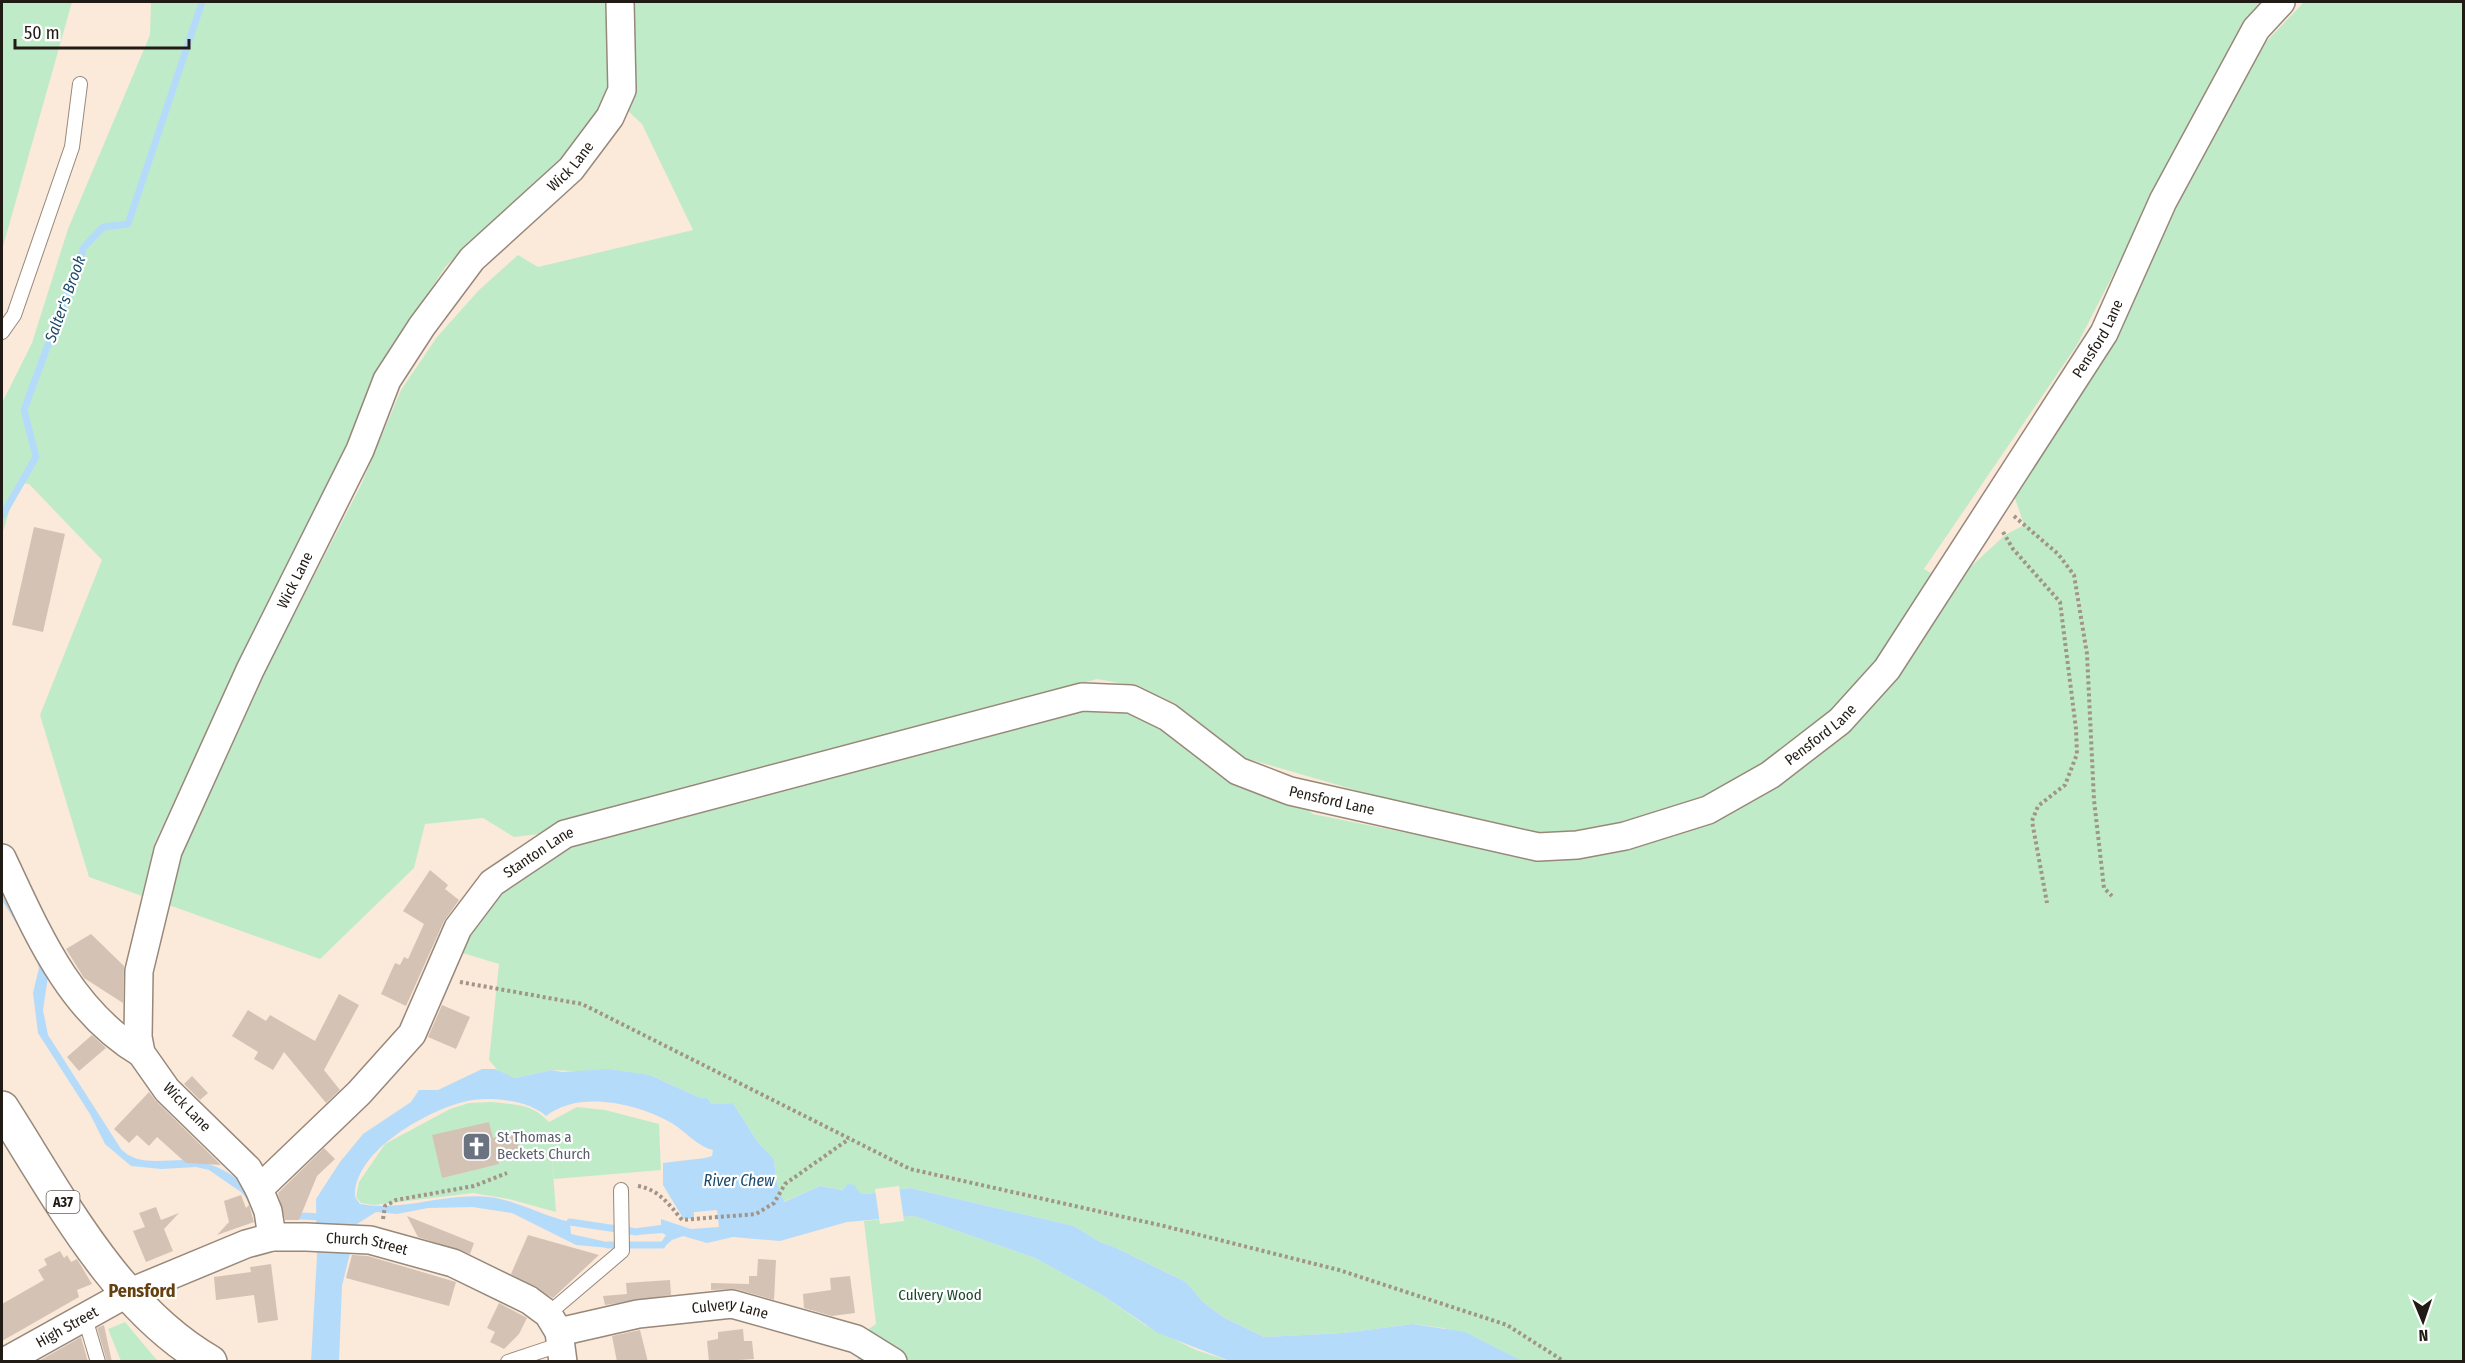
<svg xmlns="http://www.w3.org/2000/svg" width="2465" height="1363" font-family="'Fira Sans Condensed',sans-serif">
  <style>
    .green { fill: #c0ebc9 }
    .water { fill: #b5dbfb }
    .pier { fill: #fbe9da }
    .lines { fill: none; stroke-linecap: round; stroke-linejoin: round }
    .stream { stroke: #b5dbfb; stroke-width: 7 }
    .building { fill: #d4c3b5 }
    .lane-casing { stroke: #97887a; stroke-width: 16 }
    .street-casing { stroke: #97887a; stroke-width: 30 }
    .highway-casing { stroke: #97887a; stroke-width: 36 }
    .path { stroke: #a19488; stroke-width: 4; stroke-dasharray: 3 3; stroke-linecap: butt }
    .lane { stroke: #fff; stroke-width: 14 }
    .street { stroke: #fff; stroke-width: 27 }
    .highway { stroke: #fff; stroke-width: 33 }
    .labels { text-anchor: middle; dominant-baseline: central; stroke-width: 4.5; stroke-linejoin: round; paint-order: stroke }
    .shield { fill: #fff; stroke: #645f5b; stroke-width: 1.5 }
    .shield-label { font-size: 14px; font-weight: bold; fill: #211b15 }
    .street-label { font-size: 15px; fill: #211b15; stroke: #fff }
    .worship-label { font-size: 15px; fill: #5b616d; stroke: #fff; text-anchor: start }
    .park-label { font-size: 15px; fill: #194a2a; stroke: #fff }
    .water-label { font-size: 16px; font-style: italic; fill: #1b496c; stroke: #fff }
    .quarter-label { font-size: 18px; font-weight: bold; fill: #65410f; stroke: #fff }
  </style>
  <rect width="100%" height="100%" fill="#fbe9da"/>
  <path class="green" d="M2,2H72L2,250Z
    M151,2H609L611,87L595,119L550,173L446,266L378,370L339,461L216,712L155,842L142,896L89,877L40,715L102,560L29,484L18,482L2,535V403L32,343L68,229L150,35Z
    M627,2H2265L2142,218L2077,345L1924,569L1951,585L2005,535L2024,525L2013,492L2171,205L2264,44L2304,2H2463V1361L1522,1362L1474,1337L1443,1328L1413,1324L1343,1333L1264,1337L1223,1317L1203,1302L1186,1282L1114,1247L1100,1242L1074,1226L910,1188L867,1194L820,1186L783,1202L776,1180L774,1159L757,1141L733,1103L712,1104L707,1098L698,1097L650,1075L552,1070L514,1078L500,1073L489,1060L499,964L459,952L497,888L566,836L1110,702L1289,795L1313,814L1427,837L1407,805L1245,758L1174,703L1136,686L1097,679L564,831L514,837L483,818L425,824L414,868L320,959L166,904L174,860L264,673L361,485L401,390L437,337L479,290L518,255L538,267L693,230L642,124L626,109Z
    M492,1102C516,1105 531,1103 549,1122L577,1107L605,1110L659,1124L661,1170L554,1179L552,1158L556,1212L509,1199L473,1193L374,1205L361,1203L356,1197L359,1182L385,1144L450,1109L469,1103Z
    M914,1216L1035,1258L1102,1295L1145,1325L1196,1350L1230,1361H858L856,1338L876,1324L864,1221Z
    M125,1322L156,1359L160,1361H121L108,1329Z"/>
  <path class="water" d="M2,886L49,970L43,1010L48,1035L121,1149C137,1167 167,1159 188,1160C221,1162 260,1187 260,1222L255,1223L252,1205L241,1192L209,1170L196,1167L161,1169L131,1166L105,1144L90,1114L38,1033L33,993L39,968L34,952L2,900Z
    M482,1069H495L514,1078L552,1070L562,1072L608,1069L650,1075L698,1097L707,1098L712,1104L733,1103L757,1141L774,1159L776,1180L784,1202L820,1186L843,1190L848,1184L854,1185L860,1193L867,1194L910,1188L1074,1226L1100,1242L1114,1247L1186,1282L1203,1302L1223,1317L1264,1337L1343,1333L1413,1324L1465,1332L1522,1361H1230L1158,1333L1102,1295L1035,1258L914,1216L847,1222L780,1241L733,1237L707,1243L683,1236L672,1240L662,1249V1241L666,1235L662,1233L637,1235V1228L661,1225V1219L691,1229L719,1227L717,1210L694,1212V1219L683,1218L663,1185V1163L705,1158L712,1156L713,1150C698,1147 684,1130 670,1122C636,1103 578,1090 546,1116C529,1100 489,1096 467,1101C428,1110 353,1151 355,1197L360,1204C403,1212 446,1192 490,1197C518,1201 543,1216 570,1222L571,1234L607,1242L609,1248L576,1245L512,1213L472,1207L428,1208L397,1214L376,1212L357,1224L342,1286L339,1361L311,1362L317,1256L316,1199L340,1162L363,1134L411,1102L419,1090H438Z"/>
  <path class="pier" d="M899,1186L904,1221L880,1224L875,1189Z"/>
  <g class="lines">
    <path class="stream" d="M2,516L36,457L24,410L84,247L103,227L128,224L202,2
      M301,1216L323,1217
      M570,1222L637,1232
      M608,1245H662"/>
  </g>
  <path class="building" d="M34,527L65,534L43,632L12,625Z
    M430,870L448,885L445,889L459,900L444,921L406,1006L381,994L395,963L400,965L404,957L408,959L424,924L403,911Z
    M91,934L124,966L123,1003L84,978L66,949Z
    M339,994L359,1005L324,1070L340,1090L326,1103L284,1052L273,1070L254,1059L258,1052L232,1036L248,1010L266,1021L270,1015L315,1041Z
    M442,1005L470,1017L456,1049L428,1037Z
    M92,1035L106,1048L79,1071L67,1057Z
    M192,1076L208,1093L200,1100L184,1084Z
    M149,1092L156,1101L221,1165L186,1163L157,1137L149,1146L137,1135L129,1143L114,1129Z
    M489,1122L493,1138L516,1132L520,1154L498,1159L499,1164L442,1178L432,1135Z
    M324,1148L335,1159L317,1176L299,1220H285L278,1193Z
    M241,1195L246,1208L249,1205L254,1222L217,1235L229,1222L224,1201Z
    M156,1207L161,1220L179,1213L164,1229L173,1251L146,1262L133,1231L145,1227L139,1213Z
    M407,1216L474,1243L470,1254L418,1237Z
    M528,1235L599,1255L553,1298L511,1274Z
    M60,1251L64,1258L67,1255L71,1262L77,1259L92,1284L77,1290L79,1297L2,1341V1304L44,1280L38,1270L47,1265L44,1259Z
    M352,1255L368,1256L456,1282L449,1306L346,1278Z
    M758,1259L776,1260L774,1300L736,1289L711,1290V1283L749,1284V1276H757Z
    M271,1264L278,1320L258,1323L254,1295L216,1300L214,1277L251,1272L250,1267Z
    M850,1276L855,1313L832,1316L804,1308L803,1294L831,1290L830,1278Z
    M670,1280L671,1295L605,1305L603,1296L627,1294L626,1283Z
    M499,1303L527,1318L519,1334L504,1349L490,1342L495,1332L487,1328Z
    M104,1325L107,1339L112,1362H107L97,1328Z
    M743,1329L744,1341H752L754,1359L709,1362L707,1341L718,1339V1332Z
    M640,1330L648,1362H617L612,1336Z
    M81,1337L88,1362H37Z"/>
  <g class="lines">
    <defs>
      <path id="lane" d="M2,332L14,315L72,147L80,84
        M548,1314L622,1251L621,1190
        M85,1318L98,1362
        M508,1362L559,1345"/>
      <g id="street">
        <path d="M2,858C36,930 69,1011 141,1053"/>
        <path id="s1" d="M259,1189L248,1169L167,1090L141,1053L138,1037L139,971L168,851L250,670L360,450L387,380L422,326L472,259L571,169L610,117L622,90L620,2"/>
        <path id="s2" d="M272,1237L268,1211L259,1189L359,1093L412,1034L458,928L492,883L565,834L1082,697L1131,699L1168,717L1238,771L1290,791L1538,847L1577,845L1625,836L1708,810L1770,775L1840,721L1887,669L2104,333L2163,201L2256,29L2281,2"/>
        <path id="s3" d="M559,1332L638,1314L732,1304L856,1339L893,1362"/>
        <path id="s4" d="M4,1362L128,1293L246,1244L272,1237H306L370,1240L453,1263L529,1300L548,1314L559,1332L563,1362"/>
      </g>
      <path id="highway" d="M2,1108C59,1197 116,1308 210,1362"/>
    </defs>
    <use href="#lane" class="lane-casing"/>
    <use href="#street" class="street-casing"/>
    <use href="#highway" class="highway-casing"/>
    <path class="path" d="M2014,516L2058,554L2074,575L2087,654L2094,800L2104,888L2112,896
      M2003,532L2013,549L2060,602L2076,729L2077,754L2065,785L2038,806L2032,821L2047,903
      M460,982L582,1004L910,1169L1164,1226L1339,1270L1507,1325L1565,1362
      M638,1186C659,1190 668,1203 682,1220L756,1214L774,1203L785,1184L849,1139
      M383,1219L385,1206L396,1200L474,1186L507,1173"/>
    <use href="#lane" class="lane"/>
    <use href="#street" class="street"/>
    <use href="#highway" class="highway"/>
  </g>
  <defs>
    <symbol id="church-square" viewBox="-11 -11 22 22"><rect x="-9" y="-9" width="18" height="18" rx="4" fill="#6b7280" stroke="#fff"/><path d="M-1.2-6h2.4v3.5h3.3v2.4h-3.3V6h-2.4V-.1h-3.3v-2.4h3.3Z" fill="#fff"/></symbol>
  </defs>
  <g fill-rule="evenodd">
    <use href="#church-square" x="460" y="1130" width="33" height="33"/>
  </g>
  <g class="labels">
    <rect class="shield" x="46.5" y="1191" width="33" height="22" rx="4.5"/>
    <g class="shield-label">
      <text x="63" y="1202">A37</text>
    </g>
    <g class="street-label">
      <text stroke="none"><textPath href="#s1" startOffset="1190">Wick Lane</textPath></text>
      <text stroke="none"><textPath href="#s2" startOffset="2348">Pensford Lane</textPath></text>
      <text stroke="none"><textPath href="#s1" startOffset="686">Wick Lane</textPath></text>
      <text stroke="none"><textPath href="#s2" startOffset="1862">Pensford Lane</textPath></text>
      <text stroke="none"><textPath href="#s2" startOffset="1340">Pensford Lane</textPath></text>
      <text stroke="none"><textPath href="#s2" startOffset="496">Stanton Lane</textPath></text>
      <text transform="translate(187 1107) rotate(46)">Wick Lane</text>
      <text stroke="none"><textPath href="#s4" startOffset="392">Church Street</textPath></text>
      <text stroke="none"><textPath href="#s3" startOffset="174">Culvery Lane</textPath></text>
      <text stroke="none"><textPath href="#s4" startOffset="72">High Street</textPath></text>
    </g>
    <g class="worship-label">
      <text x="497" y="1137">St Thomas a<tspan x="497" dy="17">Beckets Church</tspan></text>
    </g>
    <g class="park-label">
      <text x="940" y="1295">Culvery Wood</text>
    </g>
    <g class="water-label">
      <text transform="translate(65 299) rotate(-70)">Salter's Brook</text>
      <text x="739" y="1180">River Chew</text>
    </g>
    <g class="quarter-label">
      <text x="142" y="1291">Pensford</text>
    </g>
  </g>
  <rect width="2465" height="1363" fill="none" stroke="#211b15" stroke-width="6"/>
  <g transform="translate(2423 1321) rotate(178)" stroke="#ffffff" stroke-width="4.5" paint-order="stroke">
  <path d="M0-4.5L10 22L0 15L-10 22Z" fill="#211b15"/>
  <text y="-9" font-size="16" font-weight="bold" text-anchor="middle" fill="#211b15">N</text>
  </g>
  <path d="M15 39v9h174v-9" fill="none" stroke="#211b15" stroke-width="3"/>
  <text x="24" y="39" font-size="18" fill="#211b15" stroke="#ffffff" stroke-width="4.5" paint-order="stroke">50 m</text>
</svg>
